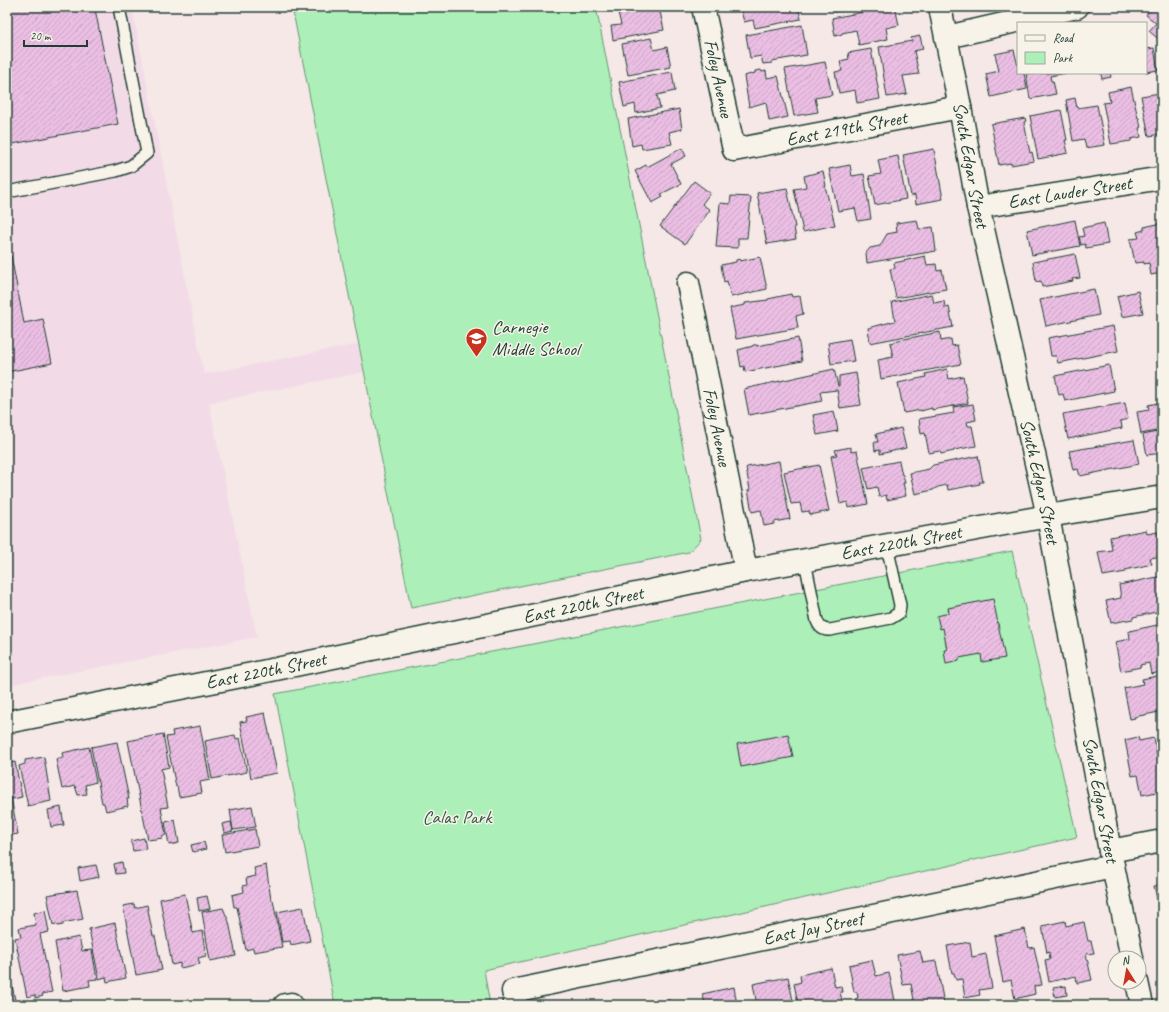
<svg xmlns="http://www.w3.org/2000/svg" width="1169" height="1012" font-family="Caveat,sans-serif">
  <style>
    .built { fill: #f2dbe6 }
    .green { fill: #adefb8; stroke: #669676 }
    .building { fill: url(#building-hatch); stroke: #1f3d34 }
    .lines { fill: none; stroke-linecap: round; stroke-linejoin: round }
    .lane-casing { stroke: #1f3d34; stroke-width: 14 }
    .street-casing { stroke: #1f3d34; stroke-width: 25 }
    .secondary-casing { stroke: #1f3d34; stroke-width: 25 }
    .lane { stroke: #f7f3e8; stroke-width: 11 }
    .street { stroke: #f7f3e8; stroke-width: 22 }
    .secondary { stroke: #f7f3e8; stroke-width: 22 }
    .labels { text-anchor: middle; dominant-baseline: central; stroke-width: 3; stroke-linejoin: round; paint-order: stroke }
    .street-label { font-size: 19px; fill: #1f3d34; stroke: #f7f3e8 }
    .poi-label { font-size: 19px; fill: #1f3d34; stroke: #f7f3e8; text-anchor: start }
    .park-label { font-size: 19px; fill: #345848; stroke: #f7f3e8 }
  </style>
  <defs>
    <pattern id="building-hatch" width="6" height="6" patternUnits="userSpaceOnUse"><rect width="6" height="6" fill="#ebbee3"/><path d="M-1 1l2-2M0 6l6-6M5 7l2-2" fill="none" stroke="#c9a4c3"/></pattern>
  </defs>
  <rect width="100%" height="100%" fill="#f5e8e7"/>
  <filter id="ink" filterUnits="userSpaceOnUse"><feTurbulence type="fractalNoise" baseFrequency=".025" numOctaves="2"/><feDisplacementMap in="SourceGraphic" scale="8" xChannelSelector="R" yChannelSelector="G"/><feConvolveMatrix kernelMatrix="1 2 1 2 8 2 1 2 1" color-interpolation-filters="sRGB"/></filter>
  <g filter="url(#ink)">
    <path class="built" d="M7,7H132L204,374L358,344L292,7H596L701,539L689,552L411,608L364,372L209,403L257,637L7,685Z"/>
    <path class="green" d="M292,7H596L701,539L689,552L411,608Z
      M1012,551L1077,837L484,970L490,1005H335L275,694Z"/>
    <path class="building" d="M7,7H100V8L95,9L118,124L7,145Z
      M622,7H659L664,30L613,40L611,26L621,25L617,8Z
      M740,7H798L801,19L755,28L753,20L744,22Z
      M832,7H861L834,12Z
      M890,7H895L899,25L886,28L888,39L859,45L856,30L842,33V34L835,36L832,18Z
      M1152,7H1162V42L1149,31L1156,23L1146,15Z
      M802,25L807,55L772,61V63L763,64L761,56L750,58L746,35Z
      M920,36L923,49L914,51L919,74L903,76L907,94L887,97L879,47L912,41L911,38Z
      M651,38L654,50L667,47L671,67L628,75L622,44Z
      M1154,48L1158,70L1146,72V49Z
      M871,49L880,99L857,103L855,90L839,93L835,72L842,71L840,61L849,59L848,53Z
      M1014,50L1018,66V73H1024L1027,89L991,97L986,74L999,71L995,54Z
      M825,62L832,95L815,98L818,112L794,116L785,69Z
      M761,70L762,72L766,71L767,78L778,76L788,117L769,121L766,102L749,107L744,76L755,73V71Z
      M672,72L675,91L657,95L660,108L636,113L635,104L624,107L619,82Z
      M1026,73H1067L1050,76L1051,81H1053L1056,94L1030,99Z
      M1101,73H1110L1111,77L1102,79Z
      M1162,82V134L1149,136L1141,96L1160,93L1158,83Z
      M1131,87L1138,118H1139L1141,128H1139L1141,137L1131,139V141L1111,144L1103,103L1110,102L1108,92Z
      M1075,98L1077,108L1097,105L1105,145L1086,148L1084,139L1073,141L1066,100Z
      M679,109L682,129L669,132L672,144L642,149L641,144L632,146L628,119Z
      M1061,110L1067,140H1065L1068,153L1038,159L1030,116Z
      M1025,118L1026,121L1024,122L1030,153L1032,152L1034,161L1011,165V163L999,165L991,124Z
      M682,148L686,156L671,164L681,184L661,194L663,197L652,203L635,171L646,165L647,167Z
      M934,149L943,199L916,204L915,195L911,196L903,155Z
      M898,156L906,199L875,205L869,176L881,174L878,160Z
      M850,165L852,176L864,174L871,219L858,221L855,208L838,211L829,169Z
      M823,171L826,186H825L835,225L803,232L794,189L806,187L804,176Z
      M694,181L710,193L702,204L710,210L685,244L660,226Z
      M787,188L795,227H794L796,239L767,244L757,193Z
      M731,196L751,197L747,238H738V248L716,247L720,203L730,204Z
      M917,220L919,229L933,227L936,251L867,263L866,253L870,248L880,246L887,234L897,232L896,223Z
      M1075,220L1080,246L1032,255L1027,230Z
      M1104,223L1108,244L1086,248L1085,244L1081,245L1079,237L1084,236L1082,228Z
      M1162,223V273L1151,275L1149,263L1144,264V262L1135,263L1130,239L1139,238L1137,232L1144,230V227Z
      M1075,254L1080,278L1072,279L1073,281L1042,287L1041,281L1036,282L1033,262Z
      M7,256H11L24,323L43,319L52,363L7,372Z
      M925,256L927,265L936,264L937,271L942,270L946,289L896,298L890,269L895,268L894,263Z
      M760,257L767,289L731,297L727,281L724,282L721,265L736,262V260L740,259V261Z
      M1094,289L1099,315L1046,326L1040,300Z
      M1138,291L1143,313L1122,317L1117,296Z
      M791,294L792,297L800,296L803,314L796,316L798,328L736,339L730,308L745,305V303L768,300V299Z
      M932,294L934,303L944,301L945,308L949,307L953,327L870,343L868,328L895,321L892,302Z
      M1113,326L1118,351L1058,363L1056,356H1051L1048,338Z
      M940,332L941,341L951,339L952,346L957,345L961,364L881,379L878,360L893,357L890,343L899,341V340Z
      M798,338L802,361L745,372L744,366L741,367L738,350L753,346V345H757V346Z
      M850,339L854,361L831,364L828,343Z
      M1109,365L1114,391L1065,401L1063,394L1059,395L1055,376Z
      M834,369L838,386H839V376L856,373L861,405L840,408L837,390L820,392L822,401L749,415L744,389Z
      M947,369L949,379L963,376L968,403L932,410V408L921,411V410L904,413L898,383L926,377L925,374Z
      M1125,403L1128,419L1121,421L1122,428L1068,439L1063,414Z
      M1158,403L1162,430L1141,434L1137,412L1149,410L1148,405Z
      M973,404L976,420L967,422L968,426H972L976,446L954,450V451L941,454L940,451L929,453L925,433L921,434L919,419L954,413L953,407Z
      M834,411L838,431L817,435L813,415Z
      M901,428L906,448L880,454V450L875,451L874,442H878L876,434Z
      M1162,431V453L1147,455L1143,435Z
      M1134,440L1139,464L1080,476L1078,469L1073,470L1069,451Z
      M851,447V452L857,451L868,504L848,508L847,502L840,504L831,456L837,455L835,450Z
      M978,456L983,482H979L980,484L948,490L947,485L938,487L933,490L915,494L910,473L929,469L933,465Z
      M779,461L790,519L774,522V524L764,526L761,510L752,512L748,490H750L746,468L747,467Z
      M899,461L902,475H903L905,483H903L906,496L887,500L886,495L879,497L877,487L868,489L863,468Z
      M819,465L829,511L810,515L809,511L802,512L800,503L791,504L784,472Z
      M1146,530L1147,534L1158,532L1162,556L1150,558L1152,564L1125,570L1126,572L1103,576L1098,552L1112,550L1110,537Z
      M1162,576V604H1160L1161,611L1133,617V619L1111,623L1106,601L1121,598L1119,585Z
      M993,599L1005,658L982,662L981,654L959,658V661L946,664L944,650H947L943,628L940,629L937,616L949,613L948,608Z
      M1162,624V672L1151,674L1149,663L1140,665L1141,667L1121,671L1115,642L1130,639L1129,631Z
      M1162,675V704H1158L1159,712L1134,717L1135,718L1130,719L1124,688L1143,684L1142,679Z
      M265,713L277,773L251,778L240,722L247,721L246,717Z
      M200,726L210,780L200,782L202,793L179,797L177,786L176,787L166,737L173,736L172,731Z
      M163,734L169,767L161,769L168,807L161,808L166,835L162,836L163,838L148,840L128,741Z
      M788,734L793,757L741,767L737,744Z
      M235,735L236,739L240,738L247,772L212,779L205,741Z
      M1138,737L1139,741L1154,738L1158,760L1162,759V791L1142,795L1138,775L1132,776L1125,740Z
      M117,742L129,799H127L128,806L106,811L104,803H102L91,747Z
      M89,747L96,782L85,785L87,794L78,795L75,786L62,789L56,759L63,757L62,753Z
      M44,757L51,801L28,806L19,766L25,764V760Z
      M15,762L22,797L13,799V798H11L18,834L7,836V764Z
      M252,806L256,827L233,830L230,810Z
      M61,807L64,825L51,827L48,810Z
      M175,820L179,843L169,845L165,822Z
      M231,822L233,831L224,833L222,824Z
      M255,829L258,846L225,852L222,835Z
      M144,838L146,849L133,851L131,841Z
      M204,842L206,849L193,852L191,845Z
      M122,862L124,873L116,874L114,864Z
      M96,865L99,877L80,881L78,868Z
      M266,865L271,900H273L282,947L254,952L253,948L246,950L237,907H234L232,895L244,892L243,886L247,885L246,878L256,876L254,868Z
      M1162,885V933L1158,915H1161L1154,886Z
      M77,890L83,919L63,923V925L58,926L57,924L53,925L47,895Z
      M185,894L192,929L193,933L202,931L206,956L198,958L200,964L180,968V963L172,965L160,899Z
      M207,896L210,909L199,911L197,898Z
      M134,904L135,908L147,905L153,936H155L162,970L136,975L123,906Z
      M303,907L310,941L291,945L290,941L282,942L277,912Z
      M223,908L229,922L236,956L210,961L202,912Z
      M45,910L49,932L40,934L52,992L42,994L43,996L35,998V995L27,997L15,938L21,937L19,928L36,925L34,913Z
      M7,913L11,932H7Z
      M1065,921L1066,926L1084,922L1088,941H1091L1094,953L1086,954L1092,980L1077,983L1076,976L1049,982L1045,960L1050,959L1049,952L1047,953L1042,926Z
      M115,923L126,978L107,982L106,977L99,979L89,929Z
      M1025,929L1029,948L1034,947L1042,985L1034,986L1035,994L1015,999L1011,980L1003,982L994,936Z
      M79,937L82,951L92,950L97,979L89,980L90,986L63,991L55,942Z
      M970,942L972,957L986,954L992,988L979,990L980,995L965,998L962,979L956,980L954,973H952L947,946Z
      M920,951L923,963L936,961L944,1004L915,1005L911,984L903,985L897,955Z
      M872,960L876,976L889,973L896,1005H856L855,999L858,998L857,992H854L849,965Z
      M7,965H8L15,1000L7,1001Z
      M831,968L835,987L841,986L842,992H840L843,1005H814V1003L806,1004V1002L798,1003L794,984L801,982L800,975Z
      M788,977L794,1005H757L753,984Z
      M1066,986L1067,995L1055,997L1053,988Z
      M734,987L737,1005H706L702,994Z
      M670,1000L671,1005H645V1004Z"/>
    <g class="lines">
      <defs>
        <path id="lane" d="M7,192L116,171L131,166L147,153L119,7
          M805,561L817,621C820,628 823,630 830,630L891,618L899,613L900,605L887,546"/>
        <g id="street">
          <path id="s1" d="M703,7L734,150L960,107"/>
          <path id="s2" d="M940,7L960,107L978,207L1048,516L1110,851L1132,958"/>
          <path d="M947,37L1077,7"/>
          <path id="s3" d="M978,207L1162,178"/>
          <path id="s4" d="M688,283L746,571"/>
          <path d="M1110,851L1162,841"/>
          <path d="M1137,982L1142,1005"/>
          <path d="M285,1005L291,1004"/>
          <path id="s5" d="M516,1005L513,991L1113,866"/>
        </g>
        <g id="secondary">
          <path id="s6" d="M7,722L252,674L746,571L1048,516L1162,497"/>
        </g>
      </defs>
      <use href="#lane" class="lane-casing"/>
      <use href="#street" class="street-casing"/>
      <use href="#secondary" class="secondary-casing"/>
      <use href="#lane" class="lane"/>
      <use href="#street" class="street"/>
      <use href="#secondary" class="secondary"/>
    </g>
  </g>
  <defs>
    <symbol id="school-pin" viewBox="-11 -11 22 30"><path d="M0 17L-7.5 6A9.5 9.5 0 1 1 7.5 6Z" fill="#c8321e" stroke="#f7f3e8"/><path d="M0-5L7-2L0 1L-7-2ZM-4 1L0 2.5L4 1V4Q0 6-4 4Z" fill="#fff"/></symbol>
  </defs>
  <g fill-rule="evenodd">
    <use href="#school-pin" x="464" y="326" width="25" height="34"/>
  </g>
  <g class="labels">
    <g class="street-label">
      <text stroke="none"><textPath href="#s1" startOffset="73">Foley Avenue</textPath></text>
      <text stroke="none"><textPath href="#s1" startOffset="261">East 219th Street</textPath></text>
      <text stroke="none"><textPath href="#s2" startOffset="161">South Edgar Street</textPath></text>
      <text stroke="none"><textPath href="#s3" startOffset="93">East Lauder Street</textPath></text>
      <text stroke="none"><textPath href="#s4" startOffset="147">Foley Avenue</textPath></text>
      <text stroke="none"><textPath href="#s2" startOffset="485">South Edgar Street</textPath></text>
      <text stroke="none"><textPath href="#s6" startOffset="912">East 220th Street</textPath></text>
      <text stroke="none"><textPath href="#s6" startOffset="588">East 220th Street</textPath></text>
      <text stroke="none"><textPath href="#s6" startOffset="264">East 220th Street</textPath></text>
      <text stroke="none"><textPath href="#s2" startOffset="809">South Edgar Street</textPath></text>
      <text stroke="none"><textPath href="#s5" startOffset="321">East Jay Street</textPath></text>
    </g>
    <g class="poi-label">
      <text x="492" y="327">Carnegie<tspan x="492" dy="22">Middle School</tspan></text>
    </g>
    <g class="park-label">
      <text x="457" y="817">Calas Park</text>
    </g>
  </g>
  <rect width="1169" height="1012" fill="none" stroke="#f7f3e8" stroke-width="24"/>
  <rect x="12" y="12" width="1145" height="988" fill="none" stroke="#1f3d34" stroke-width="1.5" filter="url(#ink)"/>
  <rect x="1017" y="22" width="130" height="52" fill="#f7f3e8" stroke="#a1aaa0"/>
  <rect x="1025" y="35" width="20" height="6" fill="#f7f3e8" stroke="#a1aaa0"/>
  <text x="1053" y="42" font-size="12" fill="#1f3d34">Road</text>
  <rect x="1025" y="52" width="20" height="12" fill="#adefb8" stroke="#a1aaa0"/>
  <text x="1053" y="62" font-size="12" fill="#1f3d34">Park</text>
  <g transform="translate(1127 970) rotate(349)"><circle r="19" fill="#f7f3e8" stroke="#a1aaa0"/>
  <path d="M0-3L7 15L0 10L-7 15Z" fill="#c8321e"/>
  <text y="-6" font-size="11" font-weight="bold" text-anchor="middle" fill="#1f3d34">N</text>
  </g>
  <path d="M24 40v6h63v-6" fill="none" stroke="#1f3d34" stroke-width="2"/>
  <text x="30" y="40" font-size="12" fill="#1f3d34" stroke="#f7f3e8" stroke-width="3" paint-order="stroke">20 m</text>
</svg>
